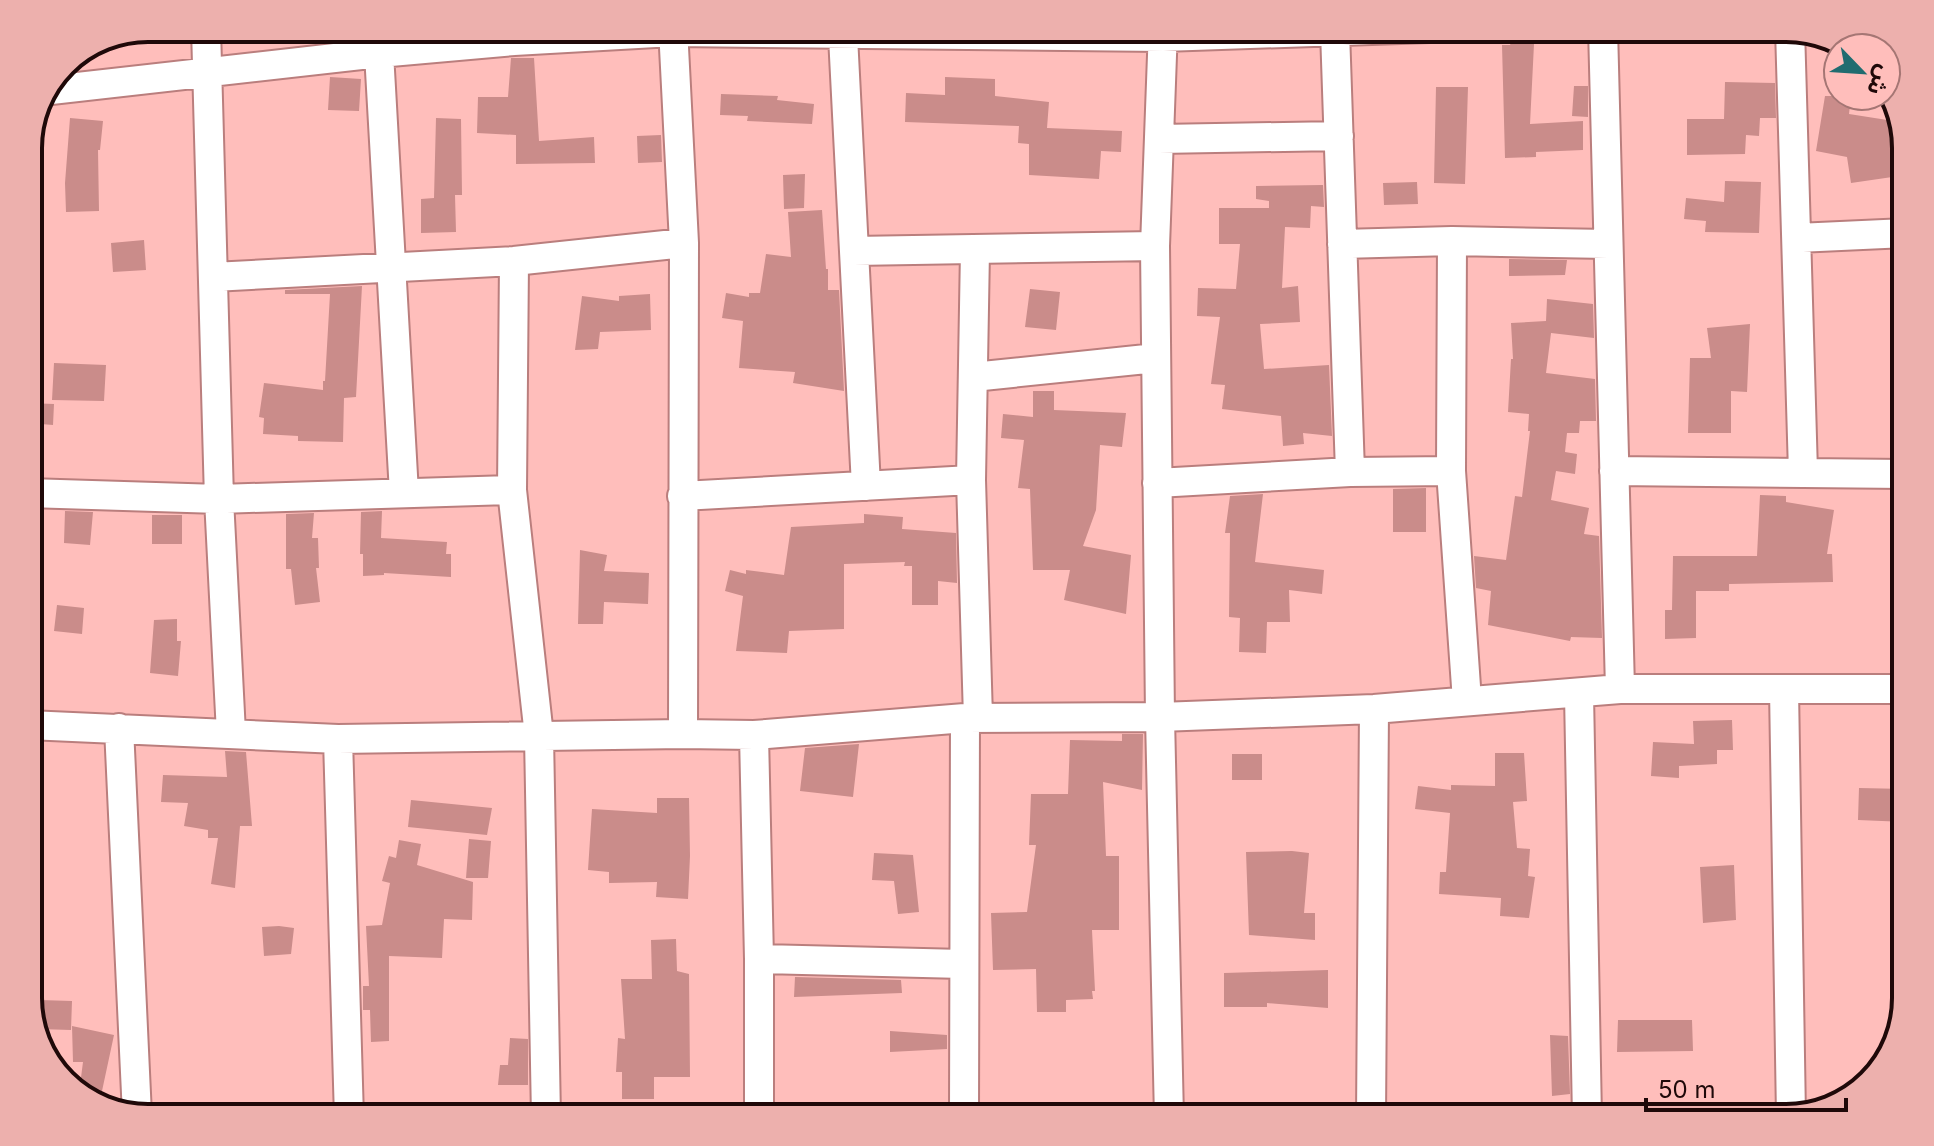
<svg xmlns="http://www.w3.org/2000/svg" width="1934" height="1146" font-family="Inter,'Noto Sans Arabic',sans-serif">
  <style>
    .building { fill: #ca8c8a }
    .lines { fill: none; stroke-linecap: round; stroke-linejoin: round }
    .minor-casing { stroke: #ba7e7d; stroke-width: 32 }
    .minor { stroke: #fff; stroke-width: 28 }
    .rim { fill: none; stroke: #1f0909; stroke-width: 4 }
  </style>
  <rect width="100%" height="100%" fill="#ffbebb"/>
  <path class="building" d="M1511,43L1534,44L1530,124L1583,121V150L1536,152V157L1505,158L1502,45H1510Z
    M511,58H534L539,141L594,137L595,163L516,164V135L477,133L478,97H508Z
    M330,77L361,79L359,111L328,110Z
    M945,77L995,79V96L1049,102L1047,128L1122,131L1121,152L1101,151L1099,179L1029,175V144L1018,143L1019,126L905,122L906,93L945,95Z
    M1725,82L1775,83L1776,118H1760L1759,136L1746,135L1745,154L1687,155V119H1724Z
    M1574,86H1588V117L1572,116Z
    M1436,87H1468L1465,184L1434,183Z
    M721,94L778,96L777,100L814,104L812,124L747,121L748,116L720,115Z
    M1825,96H1851L1849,114L1900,122L1906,141V175L1851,183L1847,157L1816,151Z
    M70,118L103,121L100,150H98L99,211L66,212L65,183Z
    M436,118L461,119L462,195H455L456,232L421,233V199L434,198Z
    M661,135L662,162L638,163L637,136Z
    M805,174L804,208L784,209L783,175Z
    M1725,181L1761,182L1759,233L1705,232L1706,221L1684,219L1686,198L1724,202Z
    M1417,182L1418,204L1384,205L1383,183Z
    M1323,185L1324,207L1311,206L1310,228L1285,227L1282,288L1298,286L1300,322L1260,324L1264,369L1329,365L1332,436L1303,433L1304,444L1283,446L1281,416L1222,409L1225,385L1211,384L1220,317L1197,316L1198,288L1236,289L1240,244H1219V208H1269V201L1256,199V186Z
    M822,210L826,269H828V290H839L844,391L793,383L795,372L739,368L743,321L722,318L726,293L749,297V293H760L766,254L791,257L788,212Z
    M144,240L146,270L113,272L111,243Z
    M1509,259L1567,260L1565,275L1509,276Z
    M362,286L356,397L344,398L343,442L298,441V436L263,434L264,418L259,417L264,383L323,390V381H325L330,294H285V290Z
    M1030,289L1060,292L1056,330L1025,327Z
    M650,294L651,330L600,332L598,349L575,350L582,296L619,301V296Z
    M1547,299L1593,304L1594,338L1551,333L1546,373L1595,379L1596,421H1580L1579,433H1567L1565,452L1577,454L1575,474L1556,471L1551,500L1589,508L1584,534L1599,536L1602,638L1571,637L1570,641L1488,625L1491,591L1476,588L1474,556L1506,560L1515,496L1522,497L1530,431H1528L1529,414L1508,412L1511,359H1513L1511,323L1546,321Z
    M1750,324L1747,392L1731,391V433H1688L1690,358H1711L1707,328Z
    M54,363L106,365L104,401L52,400Z
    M1033,391H1054V410L1126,413L1122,447L1100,445L1096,510L1083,546L1131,555L1126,614L1064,600L1070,570H1033L1030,489L1018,488L1024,440L1001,438L1003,414L1033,417Z
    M28,403L54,404L53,425L28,423Z
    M1426,488V532H1393V489Z
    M1263,494L1255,562L1324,570L1322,594L1289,590L1290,622H1267L1266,653L1239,652L1240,618L1229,617L1230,533H1225L1230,496Z
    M1760,495L1786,496V502L1834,510L1827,554H1832L1833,582L1729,584V591H1696V638L1665,639V610H1672L1673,556H1757Z
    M65,511L93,512L90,545L64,543Z
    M382,511L381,538L447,542L446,554H451V577L384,573V575L363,576V554H360L361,512Z
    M314,513L312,538H318L319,568H316L320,602L295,605L291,569H286V514Z
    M864,514L903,517L902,529L956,533L957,583L938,581V605H912V566H904L905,562L844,564V629L789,631L787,653L736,651L743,596L725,591L730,570L746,574V570L784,575L791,527L864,523Z
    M152,515H182V544H152Z
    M580,550L607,555L604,571L649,573L648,604L604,602L603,624H578Z
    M57,605L84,608L82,634L54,631Z
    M177,619V641H181L178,676L150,673L154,620Z
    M1732,720L1733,750H1717V764L1679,766V778L1651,776L1653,742L1694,744L1693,721Z
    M1122,734H1143L1142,790L1103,782L1106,856H1119V930H1092L1095,991H1092L1093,999L1066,1000V1012H1037L1036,969L993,970L991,913L1027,912L1036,845H1029L1031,794H1068L1070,740L1122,741Z
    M859,744L853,797L800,791L805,748Z
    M225,751L246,752L252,826H240L235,888L211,884L218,838H208V830L184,826L188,803L161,802L163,775L227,777Z
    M1495,753H1524L1527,801L1513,802L1517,848L1530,849L1528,876L1535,877L1529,918L1500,916L1501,898L1439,894L1440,872H1446L1450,813L1415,809L1418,786L1451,790V785L1495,786Z
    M1232,754H1262V780H1232Z
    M1859,788L1906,789V822L1858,820Z
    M657,798H689L690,856L688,899L656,897L657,882L609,883V872L588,870L592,809L657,813Z
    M411,800L492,808L487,835L408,827Z
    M469,839L491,841L488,878H466Z
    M399,840L421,844L417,865L473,882L472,920L444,919L442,958L389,956V1041L371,1042L370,1010H363V986H369L366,926L382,925L390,883L382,881L389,856L396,858Z
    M1292,851L1309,853L1304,913H1315V940L1249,935L1246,852Z
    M874,853L913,855L919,912L898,914L894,881L872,880Z
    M1734,865L1736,920L1703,923L1700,867Z
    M279,926L294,928L291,954L264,956L262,927Z
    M676,939L677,971L689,974L690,1077H654V1099H622V1072H616L618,1038L625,1039L621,979H652L651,940Z
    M1328,970V1008L1267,1003V1007H1224V973Z
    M795,977L901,980L902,993L794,997Z
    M39,1000L72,1001L71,1030L38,1029Z
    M1618,1020H1692L1693,1051L1617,1052Z
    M72,1026L114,1035L99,1105L88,1102L79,1093L83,1062H73Z
    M890,1031L947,1035V1049L890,1052Z
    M1550,1035L1568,1036L1570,1094L1552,1096Z
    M510,1038L528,1039V1085H498L500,1065H508Z"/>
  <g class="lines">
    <defs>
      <path id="minor" d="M206,28L219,499L231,733
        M673,28L684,243L683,734
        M1163,28L1155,246L1160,717L1169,1118
        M1603,28L1620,689
        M1790,29L1803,472
        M1335,31L1350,472
        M843,36L866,486
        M379,53L404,493
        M51,90L379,53L514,41L673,32L1163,37L1430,28
        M1159,139L1339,136
        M1797,238L1906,233
        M1452,241L1451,471L1467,701
        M1342,244L1452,241L1608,244
        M975,250L971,480L978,718
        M854,251L1155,246
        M514,261L512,490L539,736L546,1118
        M213,277L514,261L684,243
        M973,377L1156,358
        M1614,471L1906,474
        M1157,483L1350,472L1451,471
        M28,493L219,499L512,490
        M682,496L971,480
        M1784,689L1791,1117
        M1579,694L1587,1118
        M28,725L338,739L683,734L754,735L965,718L1160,717L1374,709L1620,689H1906
        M119,728L137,1115
        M754,735L759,959V1118
        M338,739L349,1118
        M759,959L963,964
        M964,1118L965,718
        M1371,1118L1374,709
        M1564,1118H1622"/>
    </defs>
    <use href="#minor" class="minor-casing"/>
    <use href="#minor" class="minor"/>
  </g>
  <path d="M0 0H1934V1146H0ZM148 42H1786A106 106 0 0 1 1892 148V998A106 106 0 0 1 1786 1104H148A106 106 0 0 1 42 998V148A106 106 0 0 1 148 42Z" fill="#edb0ad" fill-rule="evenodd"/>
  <path class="rim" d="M148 42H1786A106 106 0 0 1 1892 148V998A106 106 0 0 1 1786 1104H148A106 106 0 0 1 42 998V148A106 106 0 0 1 148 42Z"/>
  <g transform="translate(1862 72) rotate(115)"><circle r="38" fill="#ffbebb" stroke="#a57674" stroke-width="2"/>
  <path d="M0-6L14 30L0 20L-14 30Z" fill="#206c70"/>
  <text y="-12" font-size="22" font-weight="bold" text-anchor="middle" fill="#1f0909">ش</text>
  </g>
  <path d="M1646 1098v12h200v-12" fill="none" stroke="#1f0909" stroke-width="4"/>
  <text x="1658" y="1098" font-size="24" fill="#1f0909" stroke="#ffbebb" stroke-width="6" paint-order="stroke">50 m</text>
</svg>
